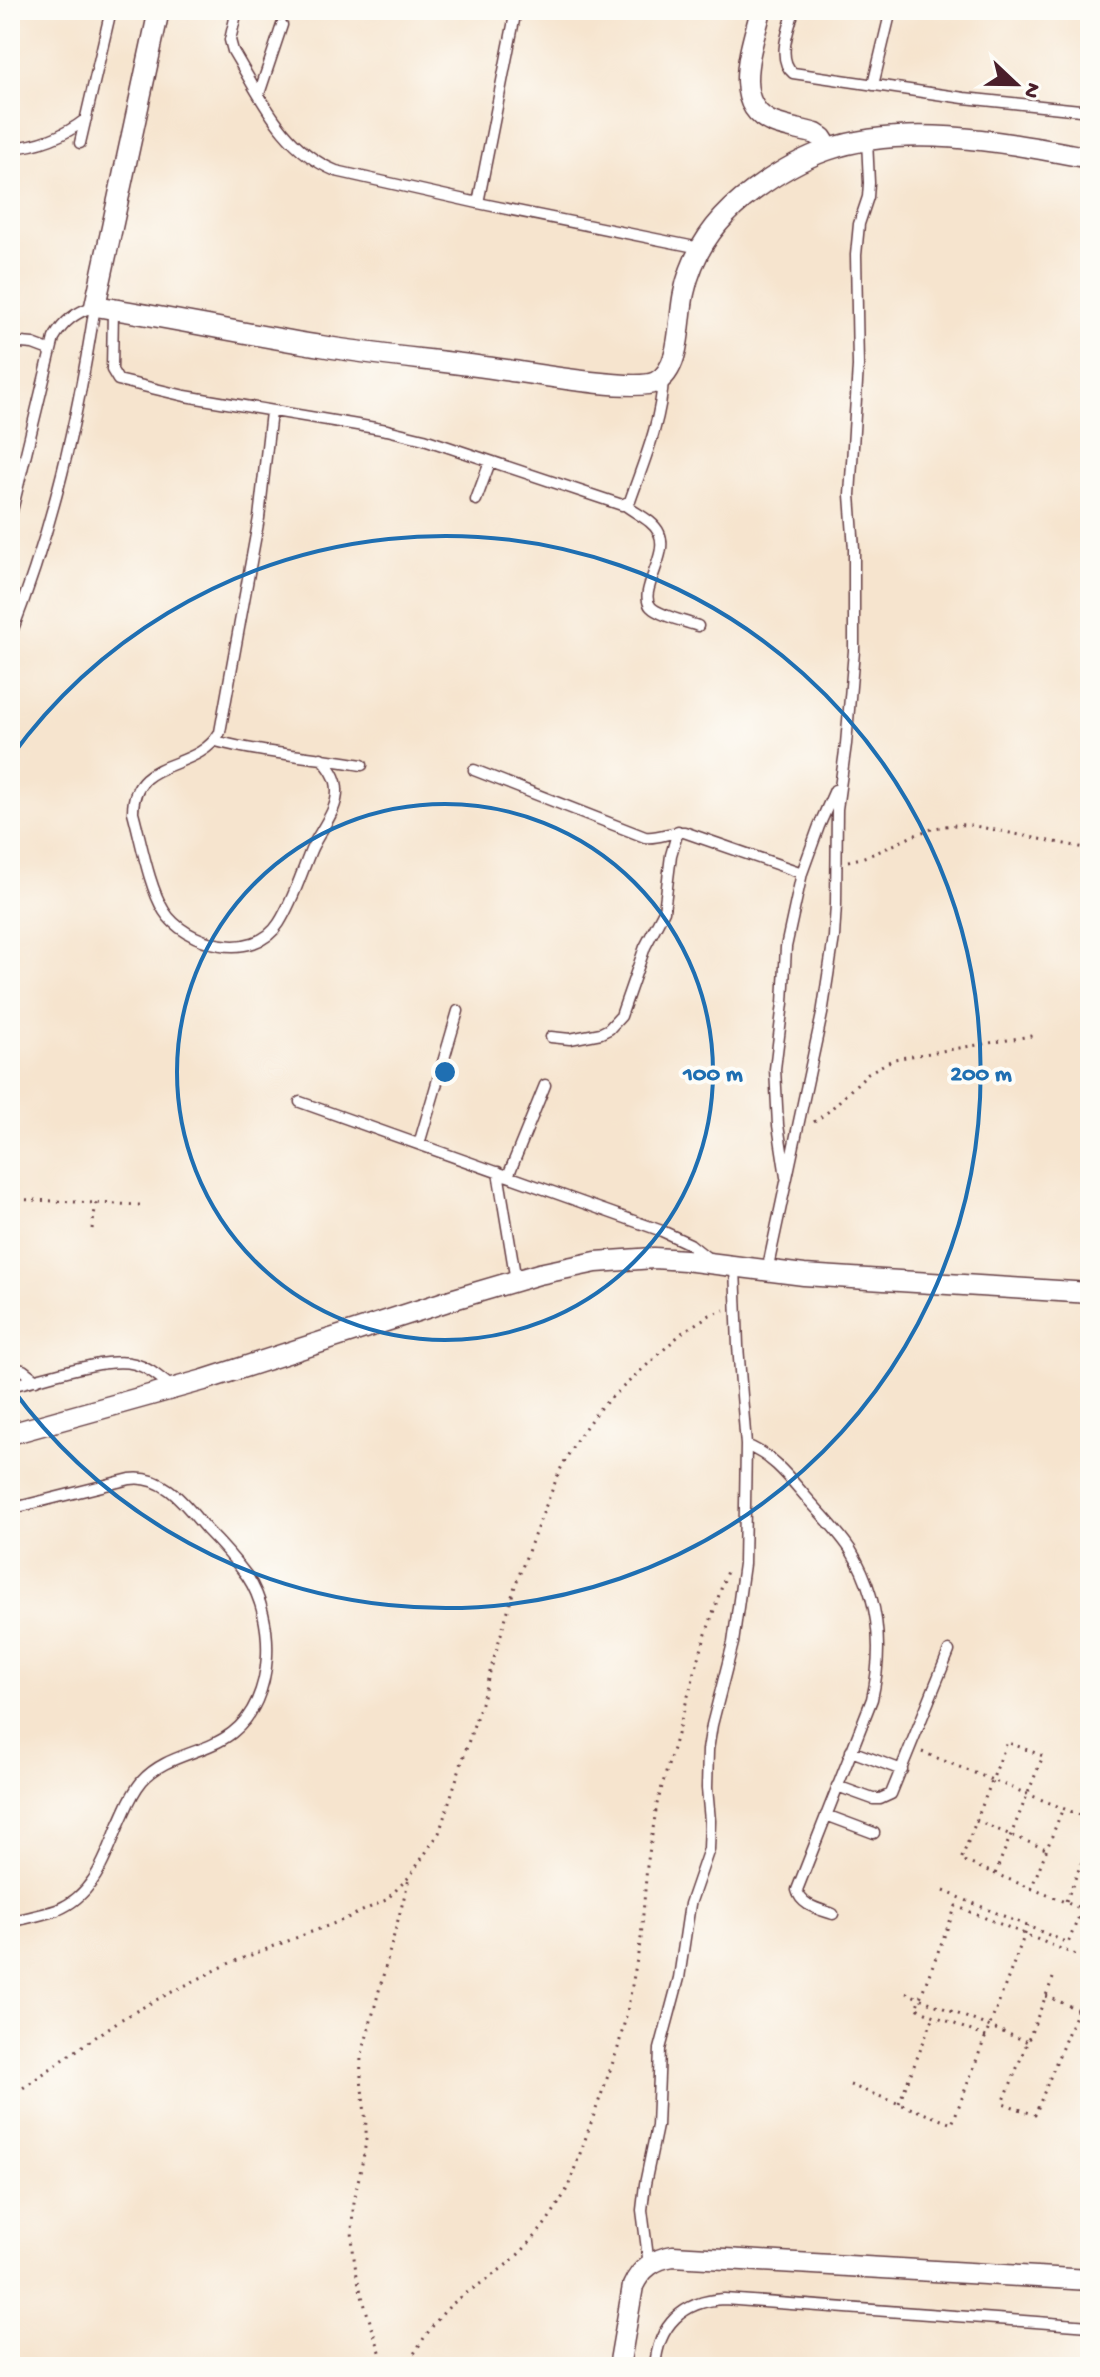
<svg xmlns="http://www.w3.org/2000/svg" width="1100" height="2377" font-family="'Gochi Hand',sans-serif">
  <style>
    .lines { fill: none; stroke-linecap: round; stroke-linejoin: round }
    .lane-casing { stroke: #643d43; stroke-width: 13 }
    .street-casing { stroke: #643d43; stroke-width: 23 }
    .path { stroke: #643d43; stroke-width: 3; stroke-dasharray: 2 6; stroke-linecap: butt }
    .lane { stroke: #fff; stroke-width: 10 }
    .street { stroke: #fff; stroke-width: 20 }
    .ring { fill: none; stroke: #1f6fb2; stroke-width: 4 }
    .centre { fill: #1f6fb2; stroke: #fdfcf7; stroke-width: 4 }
    .ring-label { font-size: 24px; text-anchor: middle; font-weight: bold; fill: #1f6fb2; stroke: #fdfcf7; stroke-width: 8; stroke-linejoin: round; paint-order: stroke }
  </style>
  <rect width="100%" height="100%" fill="#fdfcf7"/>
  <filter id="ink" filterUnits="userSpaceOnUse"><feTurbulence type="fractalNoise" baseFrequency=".0125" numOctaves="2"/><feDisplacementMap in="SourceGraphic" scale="16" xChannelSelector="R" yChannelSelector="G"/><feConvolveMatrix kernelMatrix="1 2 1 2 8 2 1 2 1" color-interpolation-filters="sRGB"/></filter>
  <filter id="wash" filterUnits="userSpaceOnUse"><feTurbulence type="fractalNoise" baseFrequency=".006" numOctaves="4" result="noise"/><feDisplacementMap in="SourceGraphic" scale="32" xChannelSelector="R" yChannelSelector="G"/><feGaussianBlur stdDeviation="1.8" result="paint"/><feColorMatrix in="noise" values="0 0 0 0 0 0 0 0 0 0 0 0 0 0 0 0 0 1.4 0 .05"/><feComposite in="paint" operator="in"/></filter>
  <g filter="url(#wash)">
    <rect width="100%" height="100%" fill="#f6e4ce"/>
  </g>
  <g filter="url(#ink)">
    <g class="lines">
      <defs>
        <path id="lane" d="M237,10L230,40L233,51C262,99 282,149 336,171L478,203L700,248
          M794,10C789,29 776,59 793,73L964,98L1090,111
          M873,85L891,10
          M259,94L282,25
          M80,143L111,10
          M10,148C39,146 63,137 86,119
          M478,203L516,10
          M113,309L112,370L118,380L185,396L387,430L424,439L622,505L630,501C644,461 661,422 663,379
          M10,342L33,344L49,350
          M271,412L259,518L220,732C196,774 133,755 133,812C141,841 149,887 164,911C185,945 254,963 279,923C293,901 301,874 311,850C319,831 338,811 337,790C337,777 329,767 321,758
          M476,500L490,462
          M625,505C636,514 653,520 659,533C670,555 637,592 651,607C658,615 687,622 698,626
          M10,519L54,338C64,321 76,312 95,306C77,423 53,527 10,637
          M216,741C263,754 313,756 362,765
          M474,770L645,837C659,839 670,831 684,832L802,873
          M551,1037L570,1039L601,1033L609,1029L621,1016L645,947L664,911L671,855L678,831
          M300,1102L662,1231L690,1244L710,1260
          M419,1144L458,1011
          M498,1172L516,1281
          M508,1176L545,1085
          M786,1177L778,1125L775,1069L783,1003L786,947L802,873L819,826L835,790
          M767,1271L822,1014L834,937L836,904L837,809L846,744L854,651V549L850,495L858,366L856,255L859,224L868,197L869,183L867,140
          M10,1367L23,1370L36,1380
          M10,1386C42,1379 105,1356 135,1364C150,1368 161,1379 173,1388
          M746,1445C773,1456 788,1476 806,1497C821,1514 838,1531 850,1549C879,1596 884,1646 872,1699L797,1890C801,1906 819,1909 833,1914
          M10,1509L130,1479C165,1474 186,1506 207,1530C221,1544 235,1560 247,1576C276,1619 276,1699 232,1733C205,1754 166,1754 142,1781C131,1794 126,1809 119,1824C105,1858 94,1895 57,1910C42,1915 25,1918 10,1922
          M851,1751L902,1770
          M837,1786L873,1799H880L891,1794L949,1651
          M826,1815L874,1833
          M649,2265L642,2210L645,2184L657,2126L660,2049L679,1978L690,1904L709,1849L710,1821L707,1788L708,1750L712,1725L733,1643L744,1564L746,1445L738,1346L735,1267
          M655,2367C658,2325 683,2301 724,2299L1090,2326"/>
        <path id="street" d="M159,10L95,306C170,318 245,334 321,346C382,356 445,361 506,370C534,374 636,392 656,382C682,369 678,318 684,293C693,250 719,216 753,191C776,174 801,159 827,150C908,122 1008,143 1090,158
          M761,10C753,44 728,105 774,123C787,128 803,130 816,134L822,138L829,149
          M10,1434L204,1380L454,1299L539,1274L596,1262L654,1258L685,1260L804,1275L1090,1293
          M619,2367L633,2286C641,2268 654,2259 673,2256L1090,2280"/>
      </defs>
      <use href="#lane" class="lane-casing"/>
      <use href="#street" class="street-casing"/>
      <path class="path" d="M848,861C896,852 917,822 970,825L1090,849
        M814,1122L829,1111L868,1073L894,1059L1037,1035
        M10,1199L140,1205
        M92,1229L96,1203
        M922,1752L1090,1819
        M976,1821L1046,1849
        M1031,1889L1063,1808
        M944,1891L1068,1943L1082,1909L961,1860L1007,1742L1043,1756L995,1874
        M1066,1901L1090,1842
        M1053,1978L1003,2103L1035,2115L1084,1993
        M906,1993L1028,2042
        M1046,1996L1077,2009
        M986,2037L916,2008L956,1906L1088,1960
        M850,2085L952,2124L1028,1926
        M10,2097L120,2020L156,2000L230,1963L343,1920L386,1900L410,1876L439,1833L481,1703L515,1586L537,1528L560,1470L575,1442L598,1410L684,1331L710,1315L724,1310
        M899,2103L934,2016
        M385,2367C368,2312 348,2272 353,2211C355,2187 364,2163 366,2138C367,2111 359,2085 361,2058L409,1879
        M406,2367C419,2345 432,2324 450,2306C466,2292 484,2282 501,2269C530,2247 551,2219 568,2187L618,2048L627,2012L641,1938L647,1866L657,1804L705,1637L727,1571"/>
      <use href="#lane" class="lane"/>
      <use href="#street" class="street"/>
    </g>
  </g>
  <g class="ring">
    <circle cx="445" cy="1072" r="268"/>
    <path d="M11 757A536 536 0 1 1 11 1387"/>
  </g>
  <circle cx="445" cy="1072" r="12" class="centre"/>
  <g class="ring-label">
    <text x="713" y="1080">100 m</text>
    <text x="981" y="1080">200 m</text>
  </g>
  <rect width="1100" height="2377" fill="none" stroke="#fdfcf7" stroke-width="40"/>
  <g transform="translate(1016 84) rotate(112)" stroke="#fdfcf7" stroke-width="6" paint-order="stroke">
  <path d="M0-6L14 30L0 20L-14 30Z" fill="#4a1f2b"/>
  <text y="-12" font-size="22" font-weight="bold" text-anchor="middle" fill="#4a1f2b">N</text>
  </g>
</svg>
